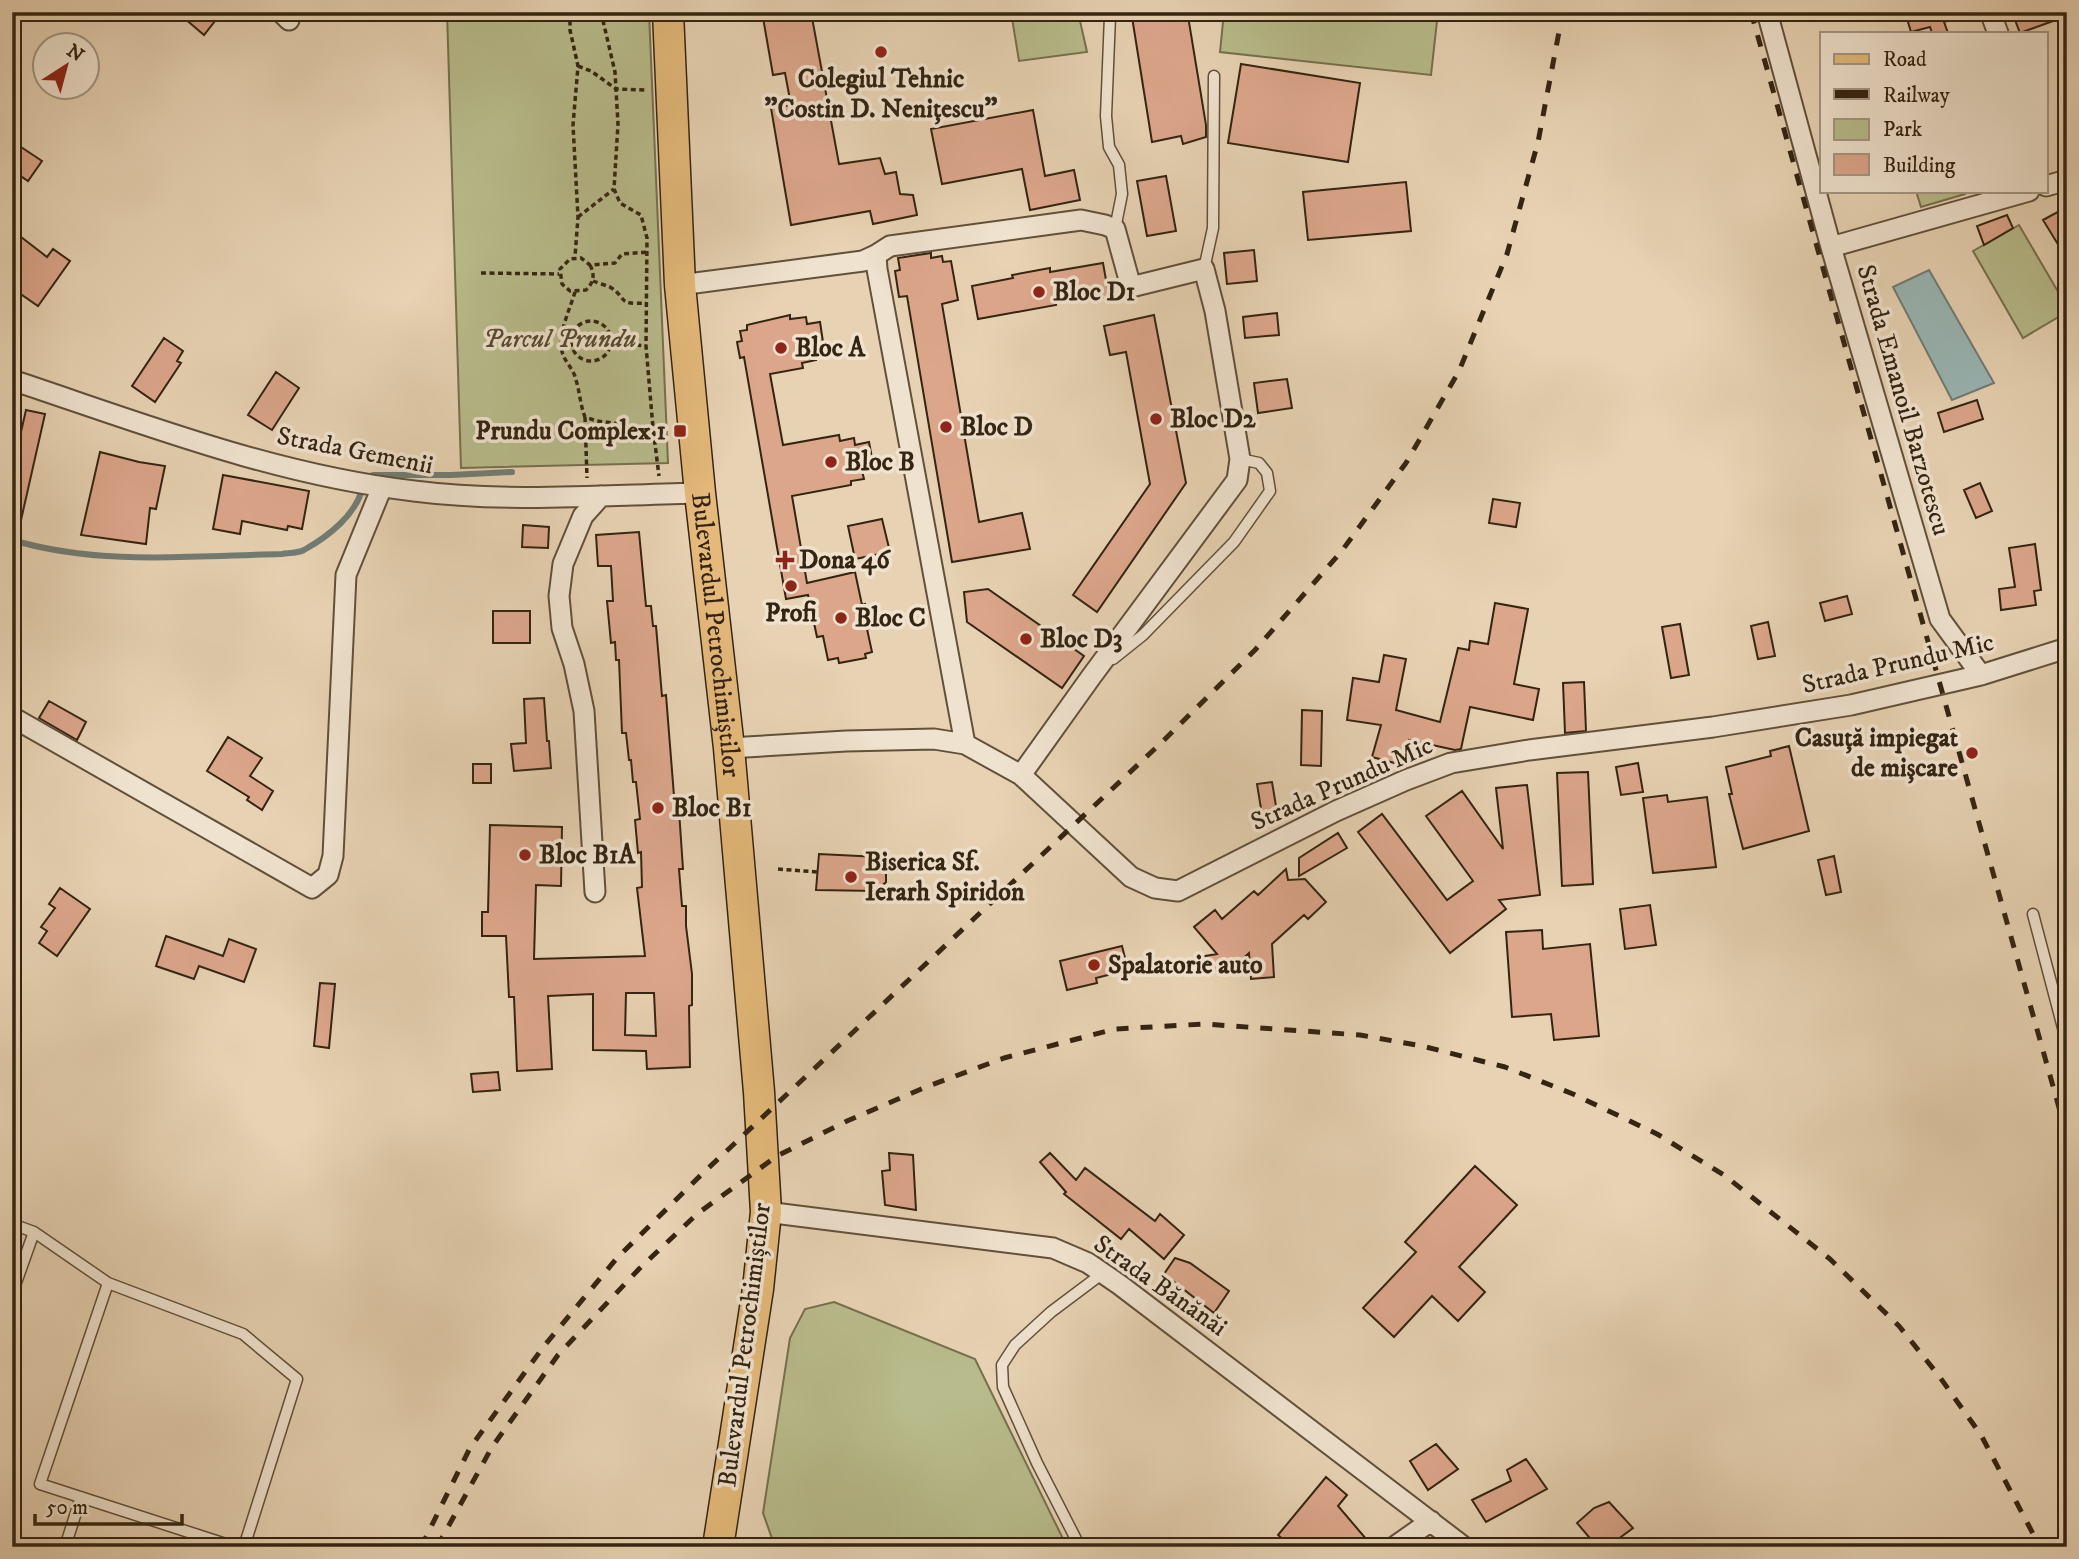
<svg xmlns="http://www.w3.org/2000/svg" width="2079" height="1559" font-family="'IM FELL DW Pica',serif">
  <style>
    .green { fill: #b8bb8b; stroke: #76704e; stroke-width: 2 }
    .water { fill: #99b6b5; stroke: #717c74; stroke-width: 2 }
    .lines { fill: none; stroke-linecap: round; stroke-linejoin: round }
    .stream { stroke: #717c74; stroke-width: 6 }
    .building { fill: #dca68b; stroke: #342412; stroke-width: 2; fill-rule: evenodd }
    .lane-casing { stroke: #61503a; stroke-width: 13 }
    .street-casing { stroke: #61503a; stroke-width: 23 }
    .primary-casing { stroke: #342412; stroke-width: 33 }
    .path { stroke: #342412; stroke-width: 3.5; stroke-dasharray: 5 3.5; stroke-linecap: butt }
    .lane { stroke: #efe2ce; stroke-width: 10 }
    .street { stroke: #efe2ce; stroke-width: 19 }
    .primary { stroke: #e4b97a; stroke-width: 30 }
    .rail { stroke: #342412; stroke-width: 5; stroke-dasharray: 12 12; stroke-linecap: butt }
    .poi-dot { fill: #8f2418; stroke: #efe2ce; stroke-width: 2.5 }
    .labels { text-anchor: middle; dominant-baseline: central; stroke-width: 7; stroke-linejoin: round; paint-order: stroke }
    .poi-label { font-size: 26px; font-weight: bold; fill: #342412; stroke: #efe2ce; text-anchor: start }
    .park-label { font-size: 26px; font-style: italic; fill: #554a30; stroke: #efe2ce }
    .street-label { font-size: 26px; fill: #342412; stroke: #efe2ce }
  </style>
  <rect width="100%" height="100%" fill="#e7d2b3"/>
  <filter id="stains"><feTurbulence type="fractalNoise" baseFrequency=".00286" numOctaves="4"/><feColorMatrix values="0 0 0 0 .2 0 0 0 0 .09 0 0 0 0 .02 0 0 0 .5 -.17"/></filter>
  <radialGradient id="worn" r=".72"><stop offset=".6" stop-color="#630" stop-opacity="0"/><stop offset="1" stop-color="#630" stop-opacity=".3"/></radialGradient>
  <path class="green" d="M447,12H649L668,463L461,468Z
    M1011,12H1078L1087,52L1019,61Z
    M1224,12H1438L1431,75L1220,52Z
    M1916,191H1964L1965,194L1921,207Z
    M2019,225L2067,307V312L2023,338L1973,251Z
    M834,1302L975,1359L1067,1547H775L763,1513L790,1338L805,1309Z"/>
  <path class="water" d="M1929,270L1994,383L1952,400L1893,287Z"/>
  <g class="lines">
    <path class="stream" d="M368,477L373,475H451L512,472
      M12,540C100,566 192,556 282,554C289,553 298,553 304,550C329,536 357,514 363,486"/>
  </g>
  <path class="building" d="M177,12H222L204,35Z
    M762,12H811L839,164L880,158L885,174L896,172L900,194L913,195L917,215L873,224L870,211L791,225L771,108L791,105L785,73L773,75Z
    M1905,12H1964V16L1944,22L1948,33H1932L1930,27L1911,32Z
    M2012,12H2067V16L2020,33Z
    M1157,13L1159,20L1188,16L1206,125V137L1183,144L1181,136L1152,142L1132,17Z
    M1241,64L1360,83L1348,162L1228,143Z
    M1033,110L1045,176L1074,170L1080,200L1030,210L1022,169L942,184L931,129Z
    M12,141L42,161L28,181L12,170Z
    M1166,176L1176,231L1147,236L1137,181Z
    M1406,182L1411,231L1308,240L1303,192Z
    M2067,207V259L2043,220Z
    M2007,215L2013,228L1984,245L1977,226Z
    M12,230L47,257L53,249L70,261L38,306L12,288Z
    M1254,250L1257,281L1227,284L1224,253Z
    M931,253V258L942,256L943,262L951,261L958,300L942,304L979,522L1022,513L1030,549L952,562L907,296L899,297L895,271L900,270L898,258Z
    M1103,263L1109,297L1085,301V296L1056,302V305L978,319L972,286L1013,278L1012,275L1050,268V272Z
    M1277,313L1279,335L1245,338L1243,317Z
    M790,315V319L806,317L807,324L820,322L825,355L815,356L816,360L802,363L803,368L770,374L783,445L839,435L840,441L854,438L855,445L869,442L874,469L862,471L864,479L851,481V485L792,496L807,583L855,572L862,605L865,604L870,628L867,629L872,652L865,654L866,658L839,663L838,658L828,660L823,636L817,637L808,595L786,599L744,357L740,358L737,342L742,341L740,331L747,330V325Z
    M1154,315L1186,483L1097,612L1073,595L1150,484L1126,352L1110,355L1104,326Z
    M164,338L183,351L177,361L181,363L155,402L132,386Z
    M276,372L299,388L272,430L248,415Z
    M1287,379L1292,408L1258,413L1254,383Z
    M1977,400L1983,419L1944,432L1938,413Z
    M26,410L45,414L19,529H12V471Z
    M100,452L139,462L165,466L156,509L150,508L146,544L81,535Z
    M223,475L309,491L302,529L288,526L287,530L242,521L240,534L213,529Z
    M1980,483L1992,511L1976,518L1964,490Z
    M1493,499L1520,503L1516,527L1489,523Z
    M882,519L890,552L855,559L848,526Z
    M523,525L549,527L548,548L522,547Z
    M639,532L646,606H651L653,626H656L662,696L666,695L674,796H678L683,869H679L682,906H686V926L692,974V1005L689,1006L690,1067L647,1069L646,1051L593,1050V994L548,996L552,1069L517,1071L514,997H509L506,936H482V912H488L490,825L562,827L561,886L536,885L534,959L645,956L637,888L642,887L641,852L638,853L635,820L640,819L636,782H633L631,760H629L626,733H622L619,660H616L615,642L611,643L607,601H613L611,566H598L596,535ZM626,993H654L656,1036L625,1035Z
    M2035,544L2041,590L2034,591L2036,605L2001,610L1999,589L2015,587L2009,548Z
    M988,589L1084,656L1062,688L967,622L964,592Z
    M1847,596L1852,614L1825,621L1820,603Z
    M1495,603L1528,609L1514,684L1539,689L1533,720L1470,707L1461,749L1455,750L1409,740L1402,765L1372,757L1381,725L1347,720L1353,678L1379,682L1384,655L1406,659L1396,710L1440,722L1458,648L1469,650L1470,641L1488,644Z
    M493,611H530V643H493Z
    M1768,622L1775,656L1758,659L1751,626Z
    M1680,624L1689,675L1671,678L1662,627Z
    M1584,682L1586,731L1565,733L1563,683Z
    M544,698L547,741H549L551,768L514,771L511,744L526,743L524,699Z
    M49,701L86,722L77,740L39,718Z
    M1302,710L1322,711L1321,766L1301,765Z
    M228,737L262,758L250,776L273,791L262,810L247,800L249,797L207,771Z
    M1789,746L1809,831L1743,849L1729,794H1732L1726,767L1771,756L1770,751Z
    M1638,763L1643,792L1621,795L1616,767Z
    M473,764H491V783H473Z
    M1588,772L1593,884L1562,886L1557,773Z
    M1272,782L1278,818L1263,821L1257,784Z
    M1527,785L1540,895L1499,900L1506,909L1450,953L1358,832L1382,814L1447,900L1473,881L1426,816L1462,791L1503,849L1496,788Z
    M1667,795L1668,802L1707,797L1716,867L1653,873L1643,798Z
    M1338,833L1347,848L1299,876V858Z
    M819,854L879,857L886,866V882L877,891L816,890Z
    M1834,856L1841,892L1826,895L1818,860Z
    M1286,869L1288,880L1305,879L1326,902L1308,919L1304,915L1272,944L1274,977L1251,979L1249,953L1233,967L1195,973L1193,958L1217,954L1194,927L1215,910L1222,919L1254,891L1258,895Z
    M60,888L90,909L57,956L39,943L47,931L41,927L55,908L49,904Z
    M1650,905L1656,945L1625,949L1620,909Z
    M1542,930L1543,949L1590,944L1599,1036L1554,1040L1551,1014L1512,1017L1506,932Z
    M166,936L223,956L229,939L256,949L244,982L199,966L194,979L156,966Z
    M1122,946L1128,970L1096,978L1097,983L1067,990L1060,961Z
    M320,983L335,984L329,1048L314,1046Z
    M498,1072L500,1090L473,1092L471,1074Z
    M889,1153L913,1155L916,1210L885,1205L882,1171L890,1170Z
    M1050,1153L1076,1180L1085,1168L1155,1221L1160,1214L1184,1235L1164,1259L1129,1229L1121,1239L1064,1194L1066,1192L1040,1162Z
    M1475,1166L1517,1205L1459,1267L1485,1292L1458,1321L1432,1296L1394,1337L1363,1308L1416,1252L1405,1242Z
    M1175,1258L1190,1263L1229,1291L1214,1313L1164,1274Z
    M1436,1444L1458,1469L1428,1490L1410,1461Z
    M1526,1459L1547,1489L1486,1522L1472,1500L1511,1481L1507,1470Z
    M1326,1477L1347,1495L1338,1506L1373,1547H1292L1278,1535Z
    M1609,1502L1633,1528L1610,1545L1594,1543L1577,1523L1594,1508Z"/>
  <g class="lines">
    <defs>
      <path id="lane" d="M1110,16L1106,116L1109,147L1119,165L1122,194L1115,229
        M1204,269L1213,228L1214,76
        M1113,659L1143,635L1234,542L1270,491L1267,473L1259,463L1240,459
        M2033,914L2067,1043
        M12,1224L34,1232L12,1294
        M34,1232L108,1283
        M65,1547L81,1497
        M235,1547L40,1484L108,1283L243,1334L297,1379L244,1547
        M1080,1547L1037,1463L1003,1387L1002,1365L1015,1345L1051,1312L1103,1273"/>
      <path id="street" d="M281,12L289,20
        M1767,12L1831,247
        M1990,12L1998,33
        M2046,186L2067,180
        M876,255L890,246L1081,220L1105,225L1115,229L1131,287L1204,269L1215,311L1240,459L1237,480L1091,677L1021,775
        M680,285L863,261L876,255L877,269L965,744
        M12,380C144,424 275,475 414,491C508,503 605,495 700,493
        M1981,675L1940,619L1831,247L2029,191
        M12,717L312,888L328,875L333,856L346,575L382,487
        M729,748L846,741L934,739L965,744L1021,775L1131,877L1155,888L1178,891L1336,811L1406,780L1451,763L1529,750L1713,727L1851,705L1981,675L2067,648
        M595,892L584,711L574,664L562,628L559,596L563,564L583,516L601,496
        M766,1212L1053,1248L1088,1263L1120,1285L1464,1547
        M1394,1547L1431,1521"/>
      <g id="primary">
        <path id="s1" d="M668,12L680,285L700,493L729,748L759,1092L766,1212L758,1289L718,1547"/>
      </g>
    </defs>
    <use href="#lane" class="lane-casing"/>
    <use href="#street" class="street-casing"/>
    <use href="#primary" class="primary-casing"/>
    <path class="path" d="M570,12V30L578,66L573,125L578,217L575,257
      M601,12L615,72L618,124L614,189L620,203L641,215L647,238L646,346
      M578,66L591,71L616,89L646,90
      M578,217L614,189
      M590,265C595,275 594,282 586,290L570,291L562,284L560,269L570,259L581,258L590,265L615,263L622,254L648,252
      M481,273L559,274
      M593,281C598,283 605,285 610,287C628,298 616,305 646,303
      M575,292C570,309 558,333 562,351C563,360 574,369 576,380C580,393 580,404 585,417L597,421L653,428L659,476
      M571 341a20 20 0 1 1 40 0a20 20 0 1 1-40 0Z
      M611,342L646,346L653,428
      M585,417L587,478
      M778,869L817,872"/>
    <use href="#lane" class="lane"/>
    <use href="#street" class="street"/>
    <use href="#primary" class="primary"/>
    <path class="rail" d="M1751,12L2067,1136
      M421,1547L470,1448L544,1346L617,1258L701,1175L1160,744L1255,650L1341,552L1406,463L1459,371L1507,254L1538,142L1559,32L1560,12
      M437,1547L492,1447L558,1355L639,1269L697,1214L777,1156L847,1121L926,1087L1004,1058L1115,1029L1204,1024L1360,1035L1422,1046L1505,1067L1573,1094L1657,1134L1724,1175L1830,1259L1899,1326L1939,1376L1981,1435L2040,1547"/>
  </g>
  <g class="poi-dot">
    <circle cx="881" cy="52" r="7"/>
    <circle cx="1039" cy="292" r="7"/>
    <circle cx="781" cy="348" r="7"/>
    <circle cx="1156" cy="419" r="7"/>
    <circle cx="946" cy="427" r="7"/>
    <rect x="673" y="424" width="14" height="14" rx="3.5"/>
    <circle cx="831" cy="462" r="7"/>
    <path d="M781.5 549.5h7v7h7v7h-7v7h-7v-7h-7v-7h7z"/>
    <circle cx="791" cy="586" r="7"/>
    <circle cx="841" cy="618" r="7"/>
    <circle cx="1026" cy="639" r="7"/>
    <circle cx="1972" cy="753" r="7"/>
    <circle cx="658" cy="808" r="7"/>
    <circle cx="525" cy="855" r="7"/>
    <circle cx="851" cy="877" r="7"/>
    <circle cx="1094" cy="965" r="7"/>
  </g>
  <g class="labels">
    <g class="poi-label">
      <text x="881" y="79" text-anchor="middle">Colegiul Tehnic<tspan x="881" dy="30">"Costin D. Nenițescu"</tspan></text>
      <text x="1053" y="292">Bloc D1</text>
      <text x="795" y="348">Bloc A</text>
      <text x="1170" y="419">Bloc D2</text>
      <text x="960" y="427">Bloc D</text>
      <text x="666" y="431" text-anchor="end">Prundu Complex 1</text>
      <text x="845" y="462">Bloc B</text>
      <text x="799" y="560">Dona 46</text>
      <text x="791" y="613" text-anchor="middle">Profi</text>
      <text x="855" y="618">Bloc C</text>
      <text x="1040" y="639">Bloc D3</text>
      <text x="1958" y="738" text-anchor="end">Casuță impiegat<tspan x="1958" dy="30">de mișcare</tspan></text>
      <text x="672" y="808">Bloc B1</text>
      <text x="539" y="855">Bloc B1A</text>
      <text x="865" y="862">Biserica Sf.<tspan x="865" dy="30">Ierarh Spiridon</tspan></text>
      <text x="1108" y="965">Spalatorie auto</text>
    </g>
    <g class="park-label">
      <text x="560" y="339">Parcul Prundu</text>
    </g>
    <g class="street-label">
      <text transform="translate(1903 400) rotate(74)">Strada Emanoil Barzotescu</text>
      <text transform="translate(355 451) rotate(11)">Strada Gemenii</text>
      <text stroke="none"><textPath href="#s1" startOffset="625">Bulevardul Petrochimiștilor</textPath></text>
      <text transform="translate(1898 664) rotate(-13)">Strada Prundu Mic</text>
      <text transform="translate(1342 784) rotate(-24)">Strada Prundu Mic</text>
      <text transform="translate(1160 1286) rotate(35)">Strada Bănănăi</text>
      <text transform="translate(745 1345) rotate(-83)">Bulevardul Petrochimiștilor</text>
    </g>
  </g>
  <rect width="2079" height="1559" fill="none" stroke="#e7d2b3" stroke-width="42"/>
  <rect x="14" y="14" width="2051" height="1531" fill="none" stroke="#342412" stroke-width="3.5"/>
  <rect x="21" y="21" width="2037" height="1517" fill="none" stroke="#342412" stroke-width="2"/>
  <rect x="1820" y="32" width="228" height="161" fill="#efe2ce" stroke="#a49683" stroke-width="2"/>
  <rect x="1834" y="54" width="35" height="10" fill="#e4b97a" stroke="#a49683" stroke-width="2"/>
  <text x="1883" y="66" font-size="21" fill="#342412">Road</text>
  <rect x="1834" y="89" width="35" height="10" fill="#342412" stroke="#a49683" stroke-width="2"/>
  <text x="1883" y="102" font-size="21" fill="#342412">Railway</text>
  <rect x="1834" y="119" width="35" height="21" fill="#b8bb8b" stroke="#a49683" stroke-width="2"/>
  <text x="1883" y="136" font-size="21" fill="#342412">Park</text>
  <rect x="1834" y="154" width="35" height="21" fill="#dca68b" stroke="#a49683" stroke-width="2"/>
  <text x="1883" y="172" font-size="21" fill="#342412">Building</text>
  <g transform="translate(66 66) rotate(36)"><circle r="33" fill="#efe2ce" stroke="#a49683" stroke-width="2"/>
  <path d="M0-5L12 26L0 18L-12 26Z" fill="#8f2418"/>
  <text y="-10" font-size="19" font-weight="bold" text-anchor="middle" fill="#342412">N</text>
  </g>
  <path d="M35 1514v10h147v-10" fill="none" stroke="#342412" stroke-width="3.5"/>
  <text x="46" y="1514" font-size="21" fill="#342412" stroke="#efe2ce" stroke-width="5" paint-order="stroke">50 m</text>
  <rect width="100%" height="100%" filter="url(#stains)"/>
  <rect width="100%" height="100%" fill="url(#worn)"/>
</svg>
